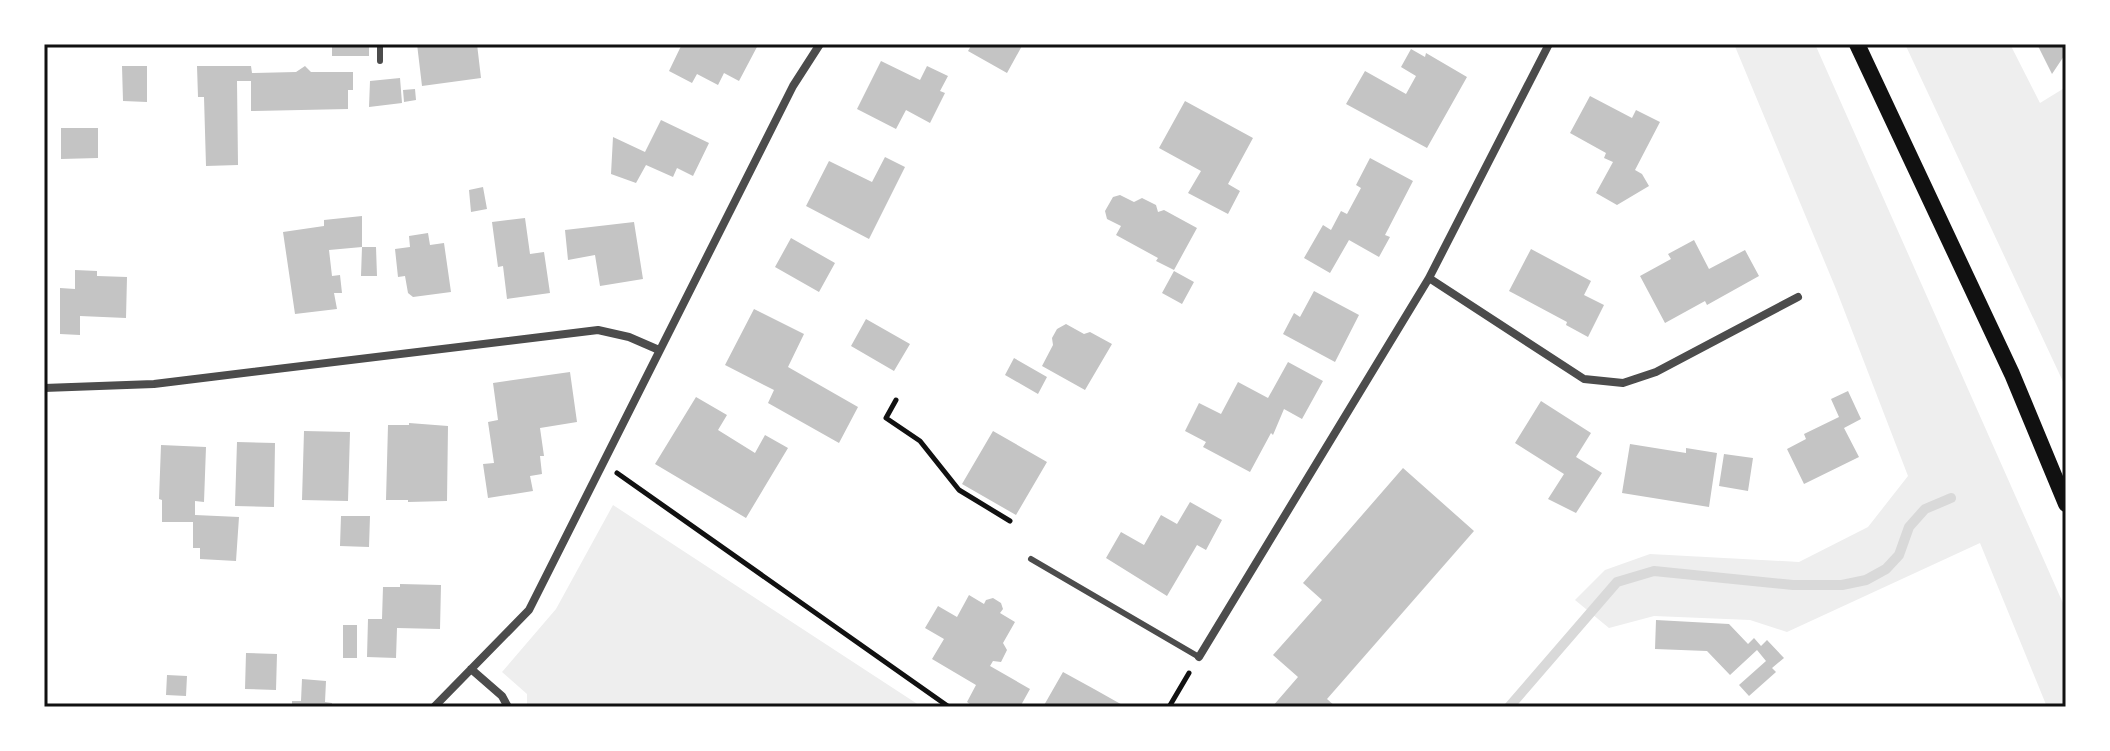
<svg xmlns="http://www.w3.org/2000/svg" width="2110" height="751" font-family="'Sofia Sans Condensed',sans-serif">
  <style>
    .green { fill: #eee }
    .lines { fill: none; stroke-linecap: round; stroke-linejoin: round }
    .stream { stroke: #d9d9d9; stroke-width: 10 }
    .building { fill: #c4c4c4 }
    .path { stroke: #111; stroke-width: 5 }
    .service { stroke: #4c4c4c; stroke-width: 6 }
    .minor { stroke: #4c4c4c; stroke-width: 8 }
    .secondary { stroke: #111; stroke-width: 16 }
    .neatline { fill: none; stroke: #111; stroke-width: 3 }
  </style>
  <rect width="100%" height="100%" fill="#fff"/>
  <path class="green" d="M1734,44H1815L2066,610V707H2047L1980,543L1787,632L1750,620L1654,616L1609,628L1575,600L1605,570L1650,554L1799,562L1868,527L1908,476L1836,289Z
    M1905,44H2010L2040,103L2066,87V388Z
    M613,505L922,707H527V694L502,672L556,609Z"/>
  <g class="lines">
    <path class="stream" d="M1509,707L1617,582L1654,571L1793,585H1842L1866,580L1886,569L1899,555L1909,527L1925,509L1951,498"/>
  </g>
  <path class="building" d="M332,44H369V56H332Z
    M417,44H477L481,78L422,86Z
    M682,44H755L758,45L739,81L724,73L718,85L697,74L692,83L669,71Z
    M972,44H1023L1007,73L968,51Z
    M2037,44H2066V53L2052,74Z
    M1411,49L1425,57L1426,53L1467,77L1427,148L1346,104L1365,71L1406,94L1416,76L1401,67Z
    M881,61L920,80L927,66L948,76L940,91L945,93L930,123L906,110L896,129L857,109Z
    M122,66H147V102L123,101Z
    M197,66H251L252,73L296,72L305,66L311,72H353V90H348V109L251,111V81H237L238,165L206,166L204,97H198Z
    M400,78L402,103L369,107L370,81Z
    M415,89L416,100L404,102L403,90Z
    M1590,96L1632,118L1636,110L1660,122L1635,170L1642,174L1649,186L1617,205L1596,193L1613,162L1604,158L1606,153L1570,133Z
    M1185,101L1253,138L1228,184L1240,191L1228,214L1188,193L1201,171L1159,148Z
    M661,120L709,143L693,176L677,168L673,177L646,165L636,183L611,174L613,137L645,152Z
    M61,128H98V158L61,159Z
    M885,157L905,167L869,239L806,206L829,161L872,182Z
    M1370,158L1413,181L1385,235L1390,237L1379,257L1349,240L1330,273L1304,258L1323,225L1331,230L1341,211L1347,214L1361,188L1356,185Z
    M483,187L487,209L471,212L469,190Z
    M1120,195L1134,202L1142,198L1156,205L1158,212L1164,210L1197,228L1174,270L1156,261L1158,258L1116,235L1121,226L1107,219L1105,211L1113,197Z
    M362,216V247H376L377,276H361L362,247L329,250L332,276L340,275L342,293H334L337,309L295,314L283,232L324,226V220Z
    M525,218L530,254L544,252L550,293L507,299L503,266L498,267L492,222Z
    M634,222L643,279L600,286L595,255L568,260L565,230Z
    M428,233L430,245L444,243L451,292L413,297L408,293L405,276L398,277L395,249L410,247L409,236Z
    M791,238L835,263L819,292L775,267Z
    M1694,240L1709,269L1745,250L1759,276L1707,305L1705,301L1665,323L1640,276L1671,259L1668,254Z
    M1531,249L1591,281L1584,295L1604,305L1588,337L1566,325L1567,322L1509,291Z
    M75,270L97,271V276L127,277L126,318L80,316V335L60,334V288L75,289Z
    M1174,271L1194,282L1182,304L1162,293Z
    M1314,291L1359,315L1335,362L1283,334L1294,313L1300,317Z
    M754,309L804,334L788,367L858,407L839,443L768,403L774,390L725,365Z
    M866,319L910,344L894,371L851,346Z
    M1066,324L1084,334L1090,332L1112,344L1085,390L1042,366L1053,345L1052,338L1057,329Z
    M1014,358L1047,377L1038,394L1005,375Z
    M1288,362L1323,381L1302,419L1284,409L1273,435L1271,433L1250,472L1203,447L1206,442L1185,431L1199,403L1221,414L1238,382L1268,398Z
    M570,372L577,422L540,428L544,456H540L542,474L530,476L533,491L488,498L483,464L494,463L488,422L498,420L493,383Z
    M1848,391L1861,419L1844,428L1859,457L1804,484L1787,449L1806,439L1804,434L1839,417L1831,399Z
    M696,397L727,415L718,430L755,453L765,435L788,448L746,518L655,464Z
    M1541,401L1591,433L1576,457L1602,473L1576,513L1548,499L1564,474L1515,443Z
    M409,423L448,426L447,501L408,502V500H386L388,425H409Z
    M304,431L350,432L348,501L302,500Z
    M993,431L1047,462L1016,515L962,484Z
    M237,442L275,443L274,507L235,506Z
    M1630,444L1686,453V448L1717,453L1709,507L1622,493Z
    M161,445L206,447L204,502L195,501V515L239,517L236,561L200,559V548H193V522H162V500L159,499Z
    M1724,454L1753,458L1748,491L1719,486Z
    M1403,468L1474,531L1327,699L1336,707H1272L1298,677L1273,655L1322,600L1303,583Z
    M1190,502L1222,520L1206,550L1197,545L1167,596L1106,558L1121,532L1144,545L1161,515L1177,524Z
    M341,516H370L369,547L340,546Z
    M400,584L441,585L440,629L397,628L396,658L367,657L368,619H382L383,587H400Z
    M969,595L984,604L986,600L993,598L1001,603L1003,609L1000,613L1015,622L1003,643L1007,650L1001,662L993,661L990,666L1030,689L1020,707H974L967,702L976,685L932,659L944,639L925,628L938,606L957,617Z
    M1656,620L1729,624L1748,644L1754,638L1761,646L1767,640L1784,658L1772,668L1776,672L1749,696L1739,685L1766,661L1757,650L1730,675L1707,651L1655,649Z
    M343,625H357V658H343Z
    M246,653L277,654L276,690L245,689Z
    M1063,672L1094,689L1126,707H1043Z
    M167,675L187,676L186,696L166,695Z
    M302,679L326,681L325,702L332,703V707H292V701H301Z"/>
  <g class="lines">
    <path class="path" d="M896,400L886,418L920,441L959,490L1010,521
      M617,473L949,707
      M1169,707L1189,673"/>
    <path class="service" d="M380,44V61
      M1031,559L1199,657"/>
    <path class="minor" d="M1429,278L1584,379L1623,383L1656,372L1798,297
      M44,388L154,384L598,330L629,337L659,350
      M1199,657L1429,278L1549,44
      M471,669L502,696L508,707
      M434,707L529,610L793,86L820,44"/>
    <path class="secondary" d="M1857,44L2012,374L2066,504"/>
  </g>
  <rect width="2110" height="751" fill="none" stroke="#ffffff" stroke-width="92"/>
  <rect x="46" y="46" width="2018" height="659" class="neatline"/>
</svg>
